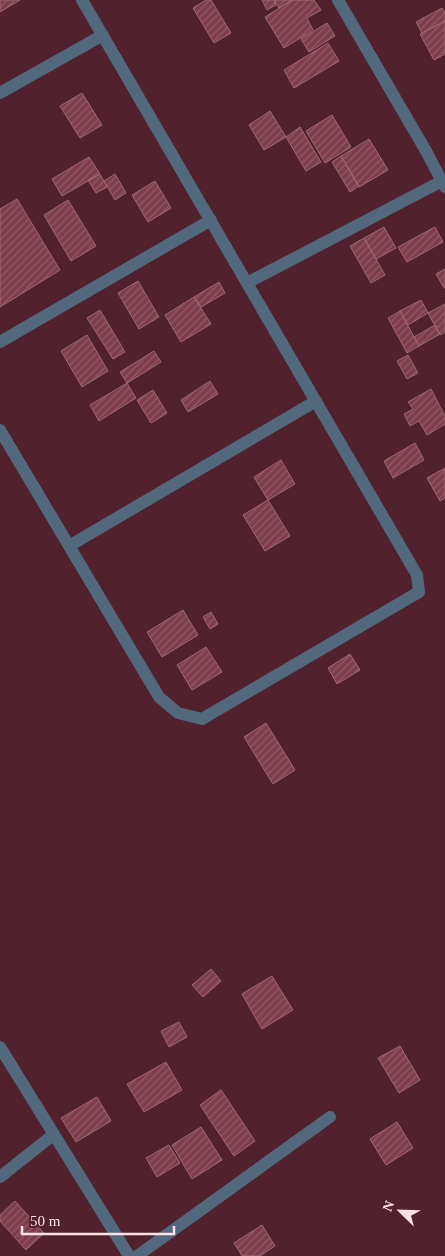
<svg xmlns="http://www.w3.org/2000/svg" width="445" height="1256" font-family="'Times New Roman',serif">
  <style>
    .building { fill: url(#building-hatch); stroke: #9f6873 }
    .lines { fill: none; stroke-linecap: round; stroke-linejoin: round }
    .minor { stroke: #52687c; stroke-width: 12 }
  </style>
  <defs>
    <pattern id="building-hatch" width="6" height="6" patternUnits="userSpaceOnUse" patternTransform="scale(1.25)"><rect width="6" height="6" fill="#7e3d4d"/><path d="M-1 1l2-2M0 6l6-6M5 7l2-2" fill="none" stroke="#915967"/></pattern>
  </defs>
  <rect width="100%" height="100%" fill="#51212d"/>
  <path class="building" d="M0,0H20L0,12Z
    M206,0H211L231,33L214,43L193,8Z
    M262,0H274L276,5L267,10Z
    M274,0H292L279,8Z
    M292,0H314L321,10L307,18L313,30L284,48L265,17Z
    M442,8L445,13V21L422,33L416,22Z
    M445,21V54L434,60L420,34Z
    M327,23L335,36L309,52L301,39Z
    M328,43L339,61L294,88L284,70Z
    M82,93L102,125L80,138L60,106Z
    M270,111L286,137L264,150L249,125Z
    M332,115L351,147L325,163L306,131Z
    M300,127L321,162L306,171L286,137Z
    M369,139L388,170L359,187L341,156Z
    M341,156L359,186L350,192L332,162Z
    M89,157L100,174L62,196L52,179Z
    M100,174L107,187L96,193L88,180Z
    M115,174L126,193L115,200L104,181Z
    M155,181L171,208L148,222L132,195Z
    M17,199L60,270L0,307V209Z
    M68,200L96,246L71,261L44,215Z
    M384,227L396,248L376,259L364,238Z
    M435,227L443,242L407,262L398,247Z
    M364,238L385,275L371,283L350,246Z
    M445,269V288H444L436,274Z
    M138,281L159,317L139,329L118,293Z
    M219,282L225,293L201,307L194,297Z
    M194,297L211,324L181,342L165,315Z
    M421,300L428,313L408,325L400,311Z
    M445,304V332L440,335L428,313Z
    M100,310L125,352L113,359L87,318Z
    M400,311L419,346L407,353L388,318Z
    M435,325L440,334L419,346L414,337Z
    M87,335L108,371L82,387L61,351Z
    M154,351L161,362L127,383L120,372Z
    M408,355L418,373L407,379L397,361Z
    M210,381L218,394L188,412L181,400Z
    M127,383L136,398L99,421L90,405Z
    M431,389L445,416V424L427,435L419,421L410,426L404,414L413,409L408,402Z
    M153,390L167,413L151,423L137,400Z
    M415,443L424,460L393,478L384,461Z
    M281,460L295,484L268,500L254,477Z
    M445,468V498L440,501L427,478Z
    M268,500L290,536L265,551L243,515Z
    M183,610L198,635L162,657L147,632Z
    M211,612L218,624L210,629L203,617Z
    M206,647L222,672L192,690L177,665Z
    M350,654L360,670L337,684L328,668Z
    M266,723L295,770L273,784L244,737Z
    M211,969L221,981L203,997L192,985Z
    M272,976L293,1010L262,1029L242,994Z
    M179,1022L187,1037L169,1047L161,1031Z
    M400,1046L420,1080L399,1093L378,1058Z
    M166,1062L182,1090L144,1112L127,1084Z
    M221,1090L255,1141L234,1156L200,1105Z
    M97,1097L111,1121L76,1142L61,1118Z
    M397,1122L413,1148L386,1165L370,1139Z
    M201,1127L222,1160L192,1179L172,1145Z
    M169,1145L180,1163L157,1177L146,1158Z
    M15,1201L44,1233L26,1250L0,1221V1215Z
    M262,1225L275,1246L260,1256H242L234,1243Z"/>
  <g class="lines">
    <path class="minor" d="M338,0L426,151L445,187
      M0,93L103,35
      M247,283L442,181
      M0,342L211,220
      M0,430L159,697L178,713L202,719L419,592L417,575L82,0
      M69,546L316,401
      M0,1047L129,1256
      M0,1177L53,1135
      M137,1256L330,1117"/>
  </g>
  <g transform="translate(400 1211) rotate(293)" stroke="#51212d" stroke-width="4" paint-order="stroke">
  <path d="M0-4L9 19L0 12L-9 19Z" fill="#fce2e7"/>
  <text y="-8" font-size="14" font-weight="bold" text-anchor="middle" fill="#fce2e7">N</text>
  </g>
  <path d="M22 1226v8h152v-8" fill="none" stroke="#fce2e7" stroke-width="2.5"/>
  <text x="30" y="1226" font-size="15" fill="#fce2e7" stroke="#51212d" stroke-width="4" paint-order="stroke">50 m</text>
</svg>
